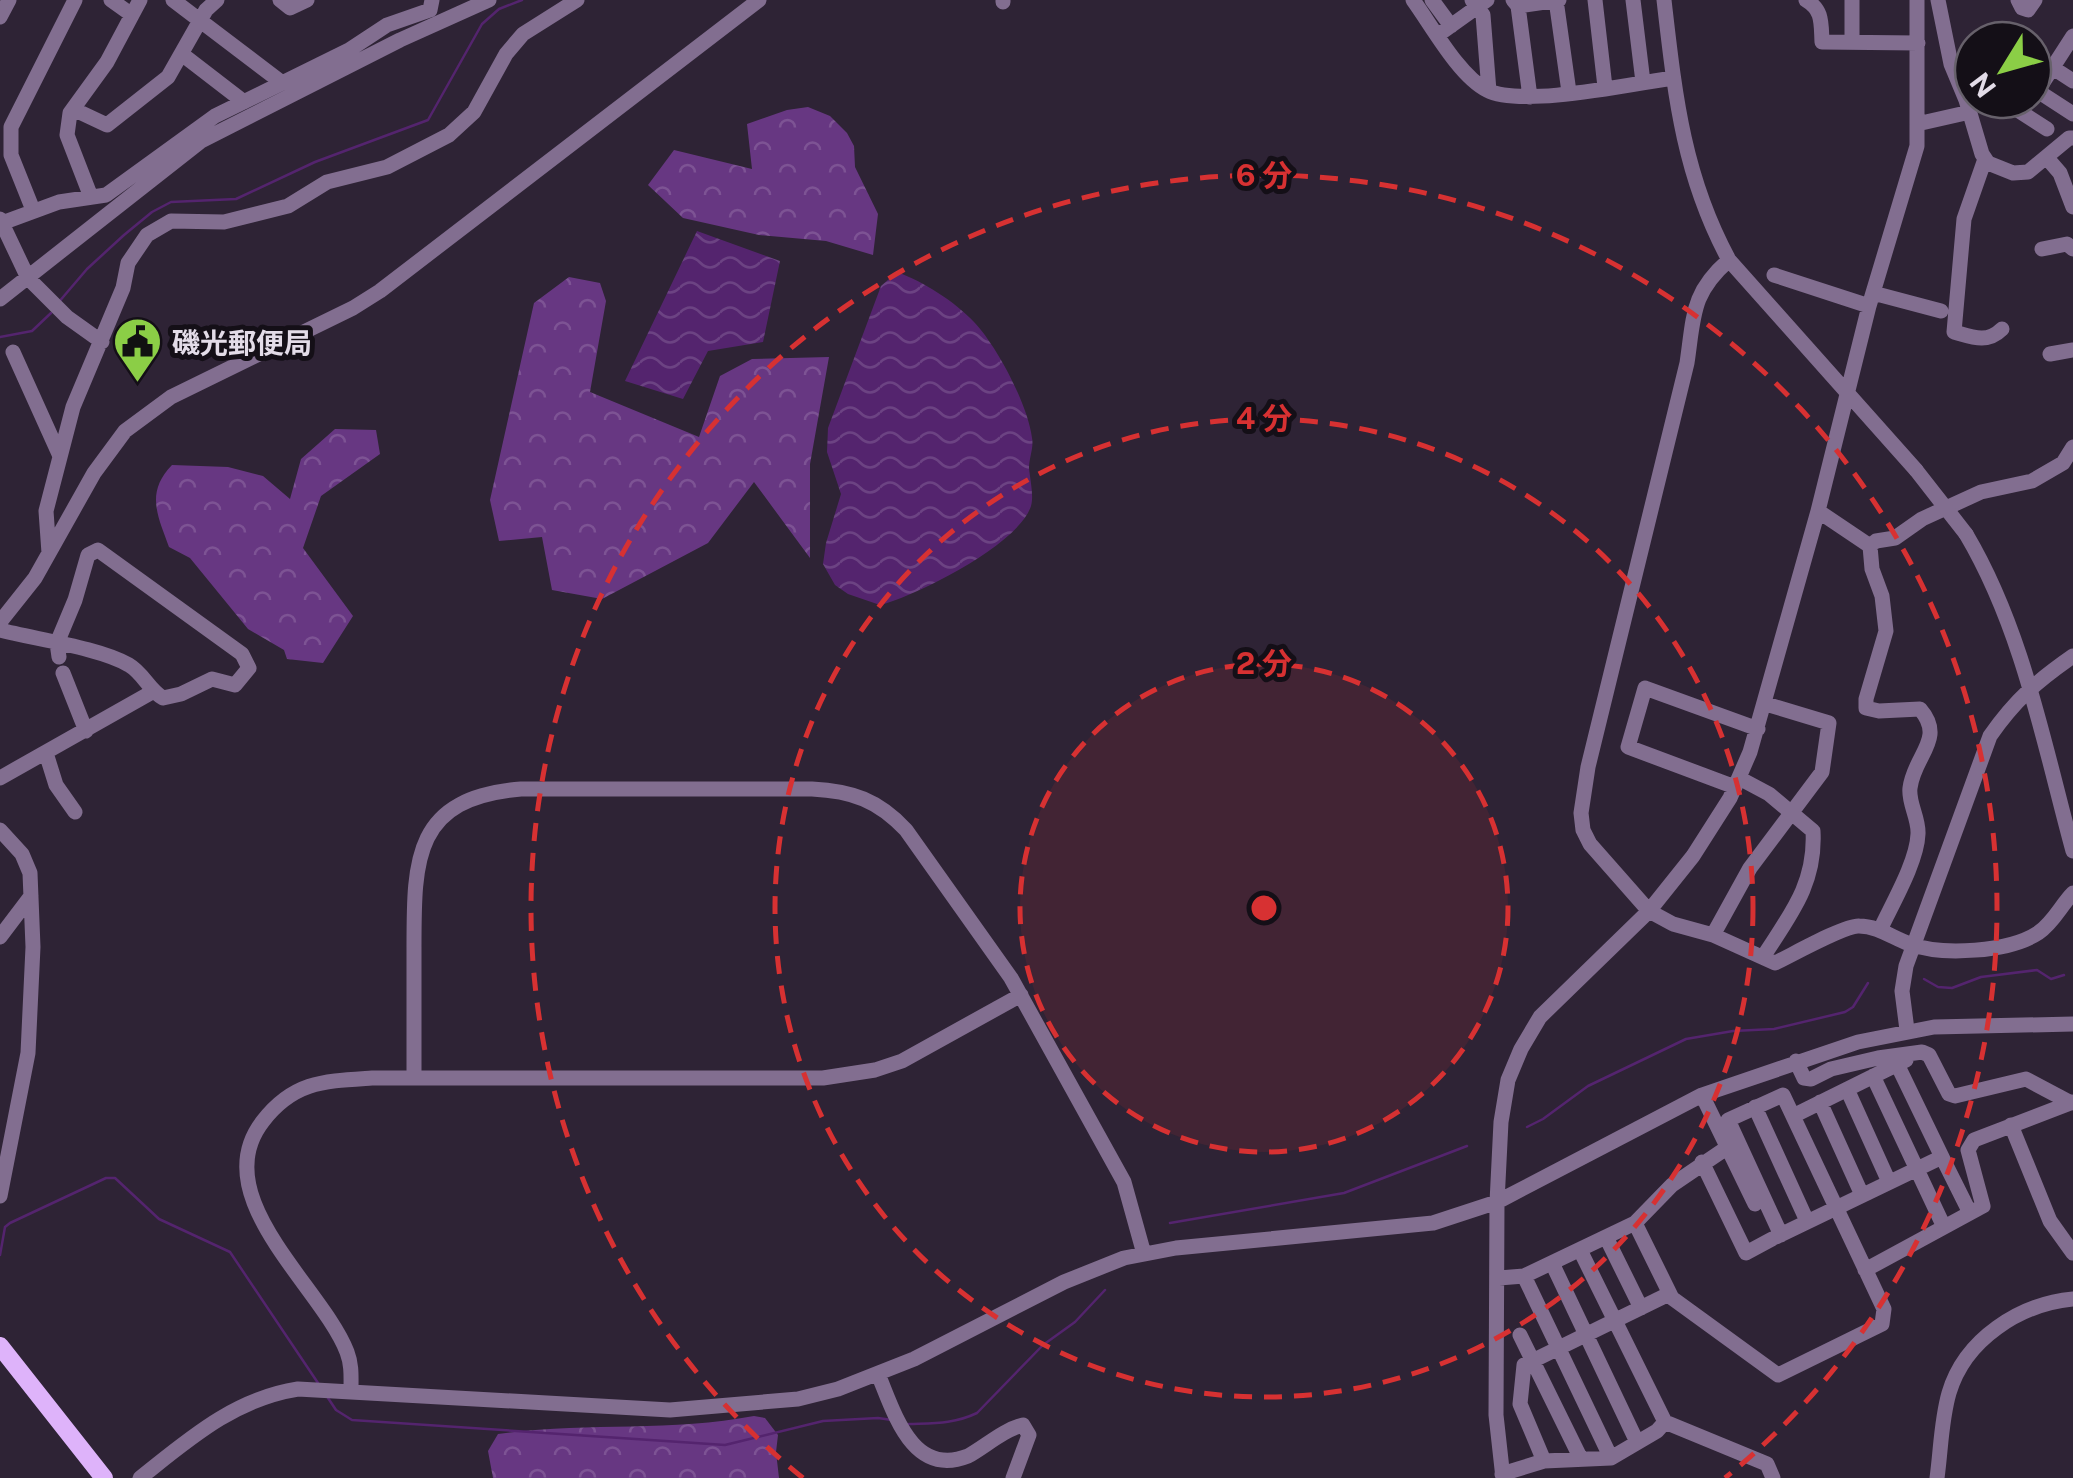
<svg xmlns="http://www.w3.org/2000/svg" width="2073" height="1478" font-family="'Public Sans','Noto Sans JP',sans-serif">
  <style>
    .forest { fill: url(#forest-crowns) }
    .water { fill: url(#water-waves) }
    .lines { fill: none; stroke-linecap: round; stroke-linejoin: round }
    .stream { stroke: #54246e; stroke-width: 2.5 }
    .minor { stroke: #826e90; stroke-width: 15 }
    .major { stroke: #deb3fa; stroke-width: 18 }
    .minor-bridge { stroke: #826e90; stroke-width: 15 }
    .ring { fill: none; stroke: #d73132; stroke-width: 5; stroke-dasharray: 18 12 }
    .labels { text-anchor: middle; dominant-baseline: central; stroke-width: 10; stroke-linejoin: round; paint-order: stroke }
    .poi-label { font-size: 28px; font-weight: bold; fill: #e3dce8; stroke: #140f17; text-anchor: start }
    .centre { fill: #d73132; stroke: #140f17; stroke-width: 5 }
    .ring-label { font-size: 30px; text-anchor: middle; font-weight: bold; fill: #d73132; stroke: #140f17; stroke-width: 10; stroke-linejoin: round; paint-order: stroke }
  </style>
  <defs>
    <pattern id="forest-crowns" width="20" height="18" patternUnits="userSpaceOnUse" patternTransform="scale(2.5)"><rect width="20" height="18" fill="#673782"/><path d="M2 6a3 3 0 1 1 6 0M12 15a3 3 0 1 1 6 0" fill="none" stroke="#7d5394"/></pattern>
    <pattern id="water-waves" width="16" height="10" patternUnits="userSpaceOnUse" patternTransform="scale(2.5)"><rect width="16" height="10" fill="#54246e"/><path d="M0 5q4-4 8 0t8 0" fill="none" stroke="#6c4383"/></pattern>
  </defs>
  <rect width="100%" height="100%" fill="#2e2335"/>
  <path class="forest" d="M808,107L830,116L847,133L854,146L855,167L878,214L873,255L826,241L759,235L683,218L648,185L674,150L752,169L747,124L787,110Z
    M569,277L600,283L606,301L590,392L699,437L720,376L752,359L829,357L810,464V558L754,482L708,543L602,599L552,590L542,537L499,541L490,500L534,303Z
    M335,429L376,430L380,454L321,496L303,548L353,616L323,663L287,659L284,650L248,629L190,558L169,547C158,516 145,493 172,465L228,467L263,476L290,499L301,459Z
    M754,1416L765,1418L778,1435L776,1452L779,1478H493L488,1451L498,1434C583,1422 670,1432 754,1416Z"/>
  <path class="water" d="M697,231L780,261L763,342L708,351L683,399L625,381Z
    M897,272C924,282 954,301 974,322C997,346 1028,405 1032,438C1034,447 1029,458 1029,468C1030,479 1034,496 1031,506C1019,544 918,595 880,605L848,594L835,585L823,564L826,543L841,494L827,452L828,428L881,286Z"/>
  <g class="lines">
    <path class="stream" d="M58,303L87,269L124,235L152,212L171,202L236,199L315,162L428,120L482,24L499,9L522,0
      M0,337L32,331L51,313
      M1924,979L1938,987L1952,988L1981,977L2037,970L2051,979L2064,975
      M1527,1127L1543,1119L1588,1086L1686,1039L1733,1031L1774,1029L1845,1012L1853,1007L1868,983
      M1170,1223L1344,1193L1467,1146
      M0,1255L5,1227L10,1223L106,1178H115L159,1219L230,1252L318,1383
      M328,1398L336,1410L352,1420L725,1445L823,1421L878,1418L892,1420
      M909,1424C933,1423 954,1424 977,1413L1043,1345L1075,1322L1105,1290"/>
    <path class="minor" d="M111,0L132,15
      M173,0L281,82
      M280,0L290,8L307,0
      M1413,0C1432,26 1459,76 1487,90C1521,108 1631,84 1673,78
      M1432,0L1451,26
      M1472,0L1483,15L1489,91
      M1513,0L1518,6L1530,97
      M1556,0L1569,92
      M1595,0L1605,87
      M1633,0L1643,82
      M1664,0C1675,95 1683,175 1729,260L1916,470
      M1806,0C1823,10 1821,23 1822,42L1918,43
      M1852,0V42
      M1938,0L1951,64L1966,100L1982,154L1988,163L2013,173L2028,172L2069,138H2073
      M2018,0L2022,8L2028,10L2035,0
      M1003,2V0
      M1518,6L1559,0
      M0,17L9,0
      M1438,35L1487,0
      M183,55L244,102
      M2053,68L2073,81
      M2033,88L2073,114
      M2033,98L2073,36
      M2002,100L2047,129
      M73,109L107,125L168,77L206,10L217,0
      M1917,124L1970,112
      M2047,158L2060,173L2073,207
      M1985,159L1964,219L1954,332C1972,337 1987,344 2002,329
      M91,197L67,135L70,113L107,62L140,0
      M33,210L11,155V127L75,0
      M0,219L28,278L67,317L102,342
      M2,223L59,202L106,195L215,116L349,50L387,25L430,10L432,0
      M2042,249L2067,244L2073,249
      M1729,260C1691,293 1694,316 1687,363L1588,767L1581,813L1583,830L1590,844L1649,911L1673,924L1713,935L1775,963C1792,955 1845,925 1859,926C1878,926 1893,938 1910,944C1942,956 2009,952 2038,933C2054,922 2061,905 2073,893
      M1774,275L1869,306
      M1873,293L1941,311
      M0,299L201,141L400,40L489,0
      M13,352L59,454
      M2050,354L2073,350
      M1818,511L1870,546
      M1966,534C2023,630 2044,745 2073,851
      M1870,546L1872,569L1882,596L1886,631L1866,699V708L1879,711L1920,709C1946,739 1914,755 1910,788C1908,803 1919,818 1918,834C1917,862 1892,904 1880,930
      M1870,546L1876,541L1895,538L1922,519L1981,492L2032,481L2063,463L2073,447
      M49,553L46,511L73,407L123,288L128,263L147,235L171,221L224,222L288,206L327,182L387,167L449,135L474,112L506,54L523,34L577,0
      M0,622L35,578L94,473L125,431L171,397L353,308L380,291L759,0
      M0,630C34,639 101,648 129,665C143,673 149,690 163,698L181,694L212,679L235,685L249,668L242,654L98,550L88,555L75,600L57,643L59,657
      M63,673L86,731
      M46,753L56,785L75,812
      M0,778L154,691
      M1739,778L1769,794L1813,831C1816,884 1790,915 1763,957
      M1735,787L1628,747L1645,688L1758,729
      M0,830L22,854L30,873L33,947L28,1053L0,1196
      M1713,935L1750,868L1822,772L1829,723L1766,704
      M0,937L31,896
      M1907,1030L1902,991L1906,966L1990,736C2015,700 2037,681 2073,656
      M1796,1061L1804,1078L1811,1079L1831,1069L1878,1058L1922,1052L1929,1055L1949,1094L1955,1096L2026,1079L2071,1103
      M1873,1076L1944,1227
      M414,1078C414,1035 414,991 414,947C414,858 414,798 521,789H812C852,791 878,800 906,830L1011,978L1124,1182L1144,1254
      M1847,1089L1889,1182
      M1702,1095L1755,1204
      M1820,1102L1862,1195
      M1755,1107L1807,1221
      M1793,1116L1906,1060
      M2011,1125L2050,1221L2073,1253
      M1942,1157L1970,1213
      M1702,1162L1746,1253L1772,1239
      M1635,1223L1672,1298L1778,1375L1882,1324L1884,1309L1783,1095L1728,1120L1781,1235
      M1606,1237L1641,1308
      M1776,1237L1942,1157L1897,1064
      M1580,1250L1665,1422L1767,1464L1773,1478
      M1552,1263L1637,1442
      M1865,1270L1983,1206L1968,1150L1974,1140L2073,1102
      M1524,1276L1611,1458
      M1499,1278L1524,1276L1635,1223L1672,1185L1728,1147
      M1520,1335L1581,1459
      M878,1374C894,1412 912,1478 968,1456C986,1446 1003,1430 1023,1425L1029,1435L1013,1478
      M351,1390C351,1377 352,1365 347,1352C322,1287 204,1196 263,1121C294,1081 325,1081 372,1078H823L875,1070L902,1061L1021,995
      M1544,1461L1520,1404L1524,1365L1669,1294
      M1502,1474L1544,1461L1611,1458L1657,1431L1665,1422
      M140,1478C189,1439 234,1399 298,1389L670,1410L798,1399L838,1389L914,1359L1064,1282L1124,1258L1176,1248L1433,1223L1497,1202L1702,1095L1858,1042L1934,1027L2073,1024
      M1503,1478L1496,1415L1497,1202L1501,1122L1508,1080L1521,1049L1540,1017L1649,911L1693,856L1730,798L1750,752L1818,511L1869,306L1917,146V0
      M1937,1478C1941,1449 1941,1421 1949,1393C1965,1339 2020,1304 2073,1299"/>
    <path class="major" d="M0,1346L104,1478"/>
    <path class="minor-bridge" d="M1916,470L1966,534"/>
  </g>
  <circle cx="1264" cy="908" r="244" fill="#d73132" fill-opacity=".12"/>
  <g class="ring">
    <circle cx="1264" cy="908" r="244"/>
    <circle cx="1264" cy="908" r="489"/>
    <path d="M803 1478A733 733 0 1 1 1725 1478"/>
  </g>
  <defs>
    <symbol id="civic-pin" viewBox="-11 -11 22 30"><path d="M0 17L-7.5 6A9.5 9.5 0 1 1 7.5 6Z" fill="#8bce46" stroke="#140f17"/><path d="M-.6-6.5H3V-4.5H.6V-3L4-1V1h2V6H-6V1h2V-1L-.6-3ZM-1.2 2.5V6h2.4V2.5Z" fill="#111"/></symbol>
  </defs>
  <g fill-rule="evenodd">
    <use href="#civic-pin" x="110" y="314" width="55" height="75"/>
  </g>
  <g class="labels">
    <g class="poi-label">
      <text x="172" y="342">磯光郵便局</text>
    </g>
  </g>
  <circle cx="1264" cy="908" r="15" class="centre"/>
  <g class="ring-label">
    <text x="1264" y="186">6 分</text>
    <text x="1264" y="429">4 分</text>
    <text x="1264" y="674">2 分</text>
  </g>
  <g transform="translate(2003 70) rotate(233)"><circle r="48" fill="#140f17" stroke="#67616b" stroke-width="2.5"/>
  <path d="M0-8L18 38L0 25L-18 38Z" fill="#8bce46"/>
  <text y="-15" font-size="28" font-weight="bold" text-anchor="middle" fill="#e3dce8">N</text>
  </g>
</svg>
